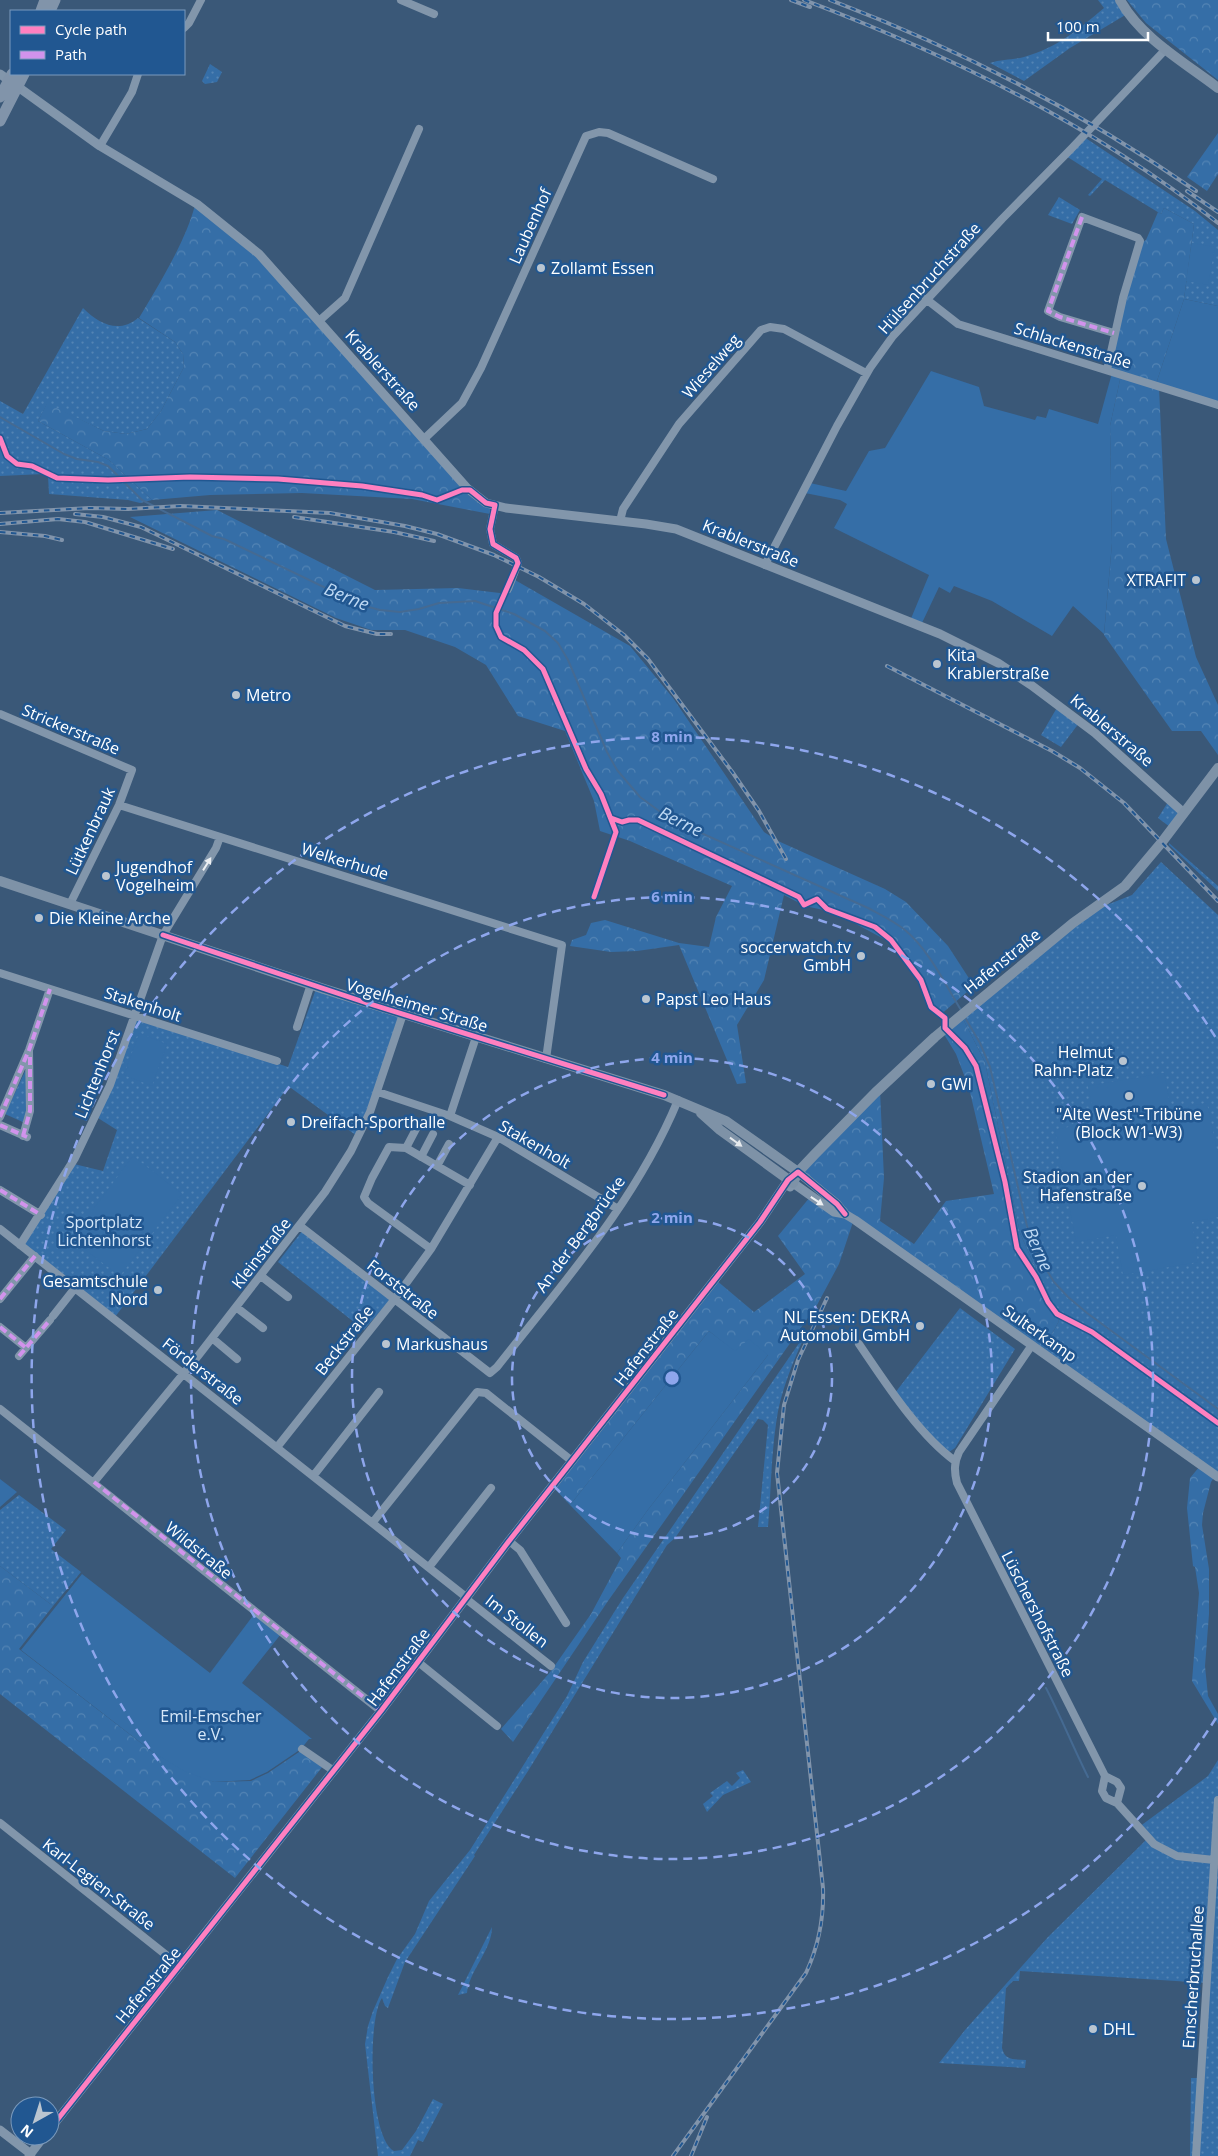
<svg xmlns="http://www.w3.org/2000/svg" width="1218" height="2156" font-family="'Open Sans',sans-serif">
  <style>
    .grass { fill: url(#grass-dots) }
    .forest { fill: url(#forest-crowns) }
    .garden { fill: #356ea7 }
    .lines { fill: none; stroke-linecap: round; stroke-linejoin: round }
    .stream { stroke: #456a92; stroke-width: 2 }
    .minor { stroke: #8296ab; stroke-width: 8 }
    .tertiary { stroke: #8296ab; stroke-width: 9 }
    .secondary { stroke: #7e92a7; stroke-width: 10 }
    .primary { stroke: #8194aa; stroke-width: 11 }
    .rail-casing { stroke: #8194ab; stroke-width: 4 }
    .rail { stroke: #215791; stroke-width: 2; stroke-dasharray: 5.5; stroke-linecap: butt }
    .quiet { stroke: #d193ec; stroke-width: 4; stroke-dasharray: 8 4; stroke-linecap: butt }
    .cycleway-casing { stroke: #215791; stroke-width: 8 }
    .cycleway { stroke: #ff80c0; stroke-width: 5 }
    .oneway { fill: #eceff2 }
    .oneway2 { fill: #e5e9ed }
    .ring { fill: none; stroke: #8ea6ec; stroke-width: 2.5; stroke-dasharray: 9 6 }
    .poi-dot { fill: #bac5d0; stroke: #215791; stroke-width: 2 }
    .labels { text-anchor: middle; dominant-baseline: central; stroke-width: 5; stroke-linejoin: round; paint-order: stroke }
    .street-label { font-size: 16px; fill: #fff; stroke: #215791 }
    .poi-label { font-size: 16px; fill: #fff; stroke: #215791; text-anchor: start }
    .park-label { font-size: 16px; fill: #d7e8f9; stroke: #215791 }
    .water-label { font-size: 18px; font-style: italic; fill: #bed9f4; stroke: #215791 }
    .centre { fill: #8ea6ec; stroke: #215791; stroke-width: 2.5 }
    .ring-label { font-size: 15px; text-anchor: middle; font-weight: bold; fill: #8ea6ec; stroke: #215791; stroke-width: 5; stroke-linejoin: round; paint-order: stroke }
  </style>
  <defs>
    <pattern id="grass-dots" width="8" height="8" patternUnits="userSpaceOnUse" patternTransform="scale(1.25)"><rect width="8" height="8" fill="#356ea7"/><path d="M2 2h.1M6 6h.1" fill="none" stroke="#5384b4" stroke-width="1.8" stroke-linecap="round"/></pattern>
    <pattern id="forest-crowns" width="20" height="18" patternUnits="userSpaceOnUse" patternTransform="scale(1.25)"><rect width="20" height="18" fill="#356ea7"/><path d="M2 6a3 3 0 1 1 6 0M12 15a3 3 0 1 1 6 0" fill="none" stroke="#5384b4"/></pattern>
  </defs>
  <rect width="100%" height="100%" fill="#3a5878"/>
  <path class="grass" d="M1098,0H1119L1127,14L1070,48L1024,81L990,63C1002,59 1013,60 1024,57C1058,47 1078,30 1104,8Z
    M210,64L222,72L217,82L205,84L202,81Z
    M1084,137L1195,211L1218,230V306L1184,299L1194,224L1164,208L1161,214L1105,180L1090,196L1088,195L1102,179L1066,156Z
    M1059,197L1080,210L1072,224L1048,215Z
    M83,308C99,324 119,334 138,318L175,342L183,354L184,367L161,411L147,429L126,434L104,431L47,404L38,421L109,460L152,500L140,503L128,500L49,494L48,476L44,474L0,476V401L23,414Z
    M1058,706L1079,723L1061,747L1041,735Z
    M1168,802L1181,813L1170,827L1158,818Z
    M1169,843L1218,886V891L1169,845Z
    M1161,862L1218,915V1477L1042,1352L1059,1321L1020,1233L985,1062L961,1015L1094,910L1132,895Z
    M316,989L400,1017L379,1088L357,1136L291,1088L285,1091L115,1317L23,1244L74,1164L103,1171L117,1130L98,1118L136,1017L288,1067Z
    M27,1067L29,1095L25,1123L5,1114Z
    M303,1230L390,1300L364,1330L278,1262Z
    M960,1308L1015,1349L955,1448L949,1452L940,1447L895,1393Z
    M806,1333C793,1362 780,1392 776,1424C771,1458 771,1493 768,1527H758L768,1425L763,1420L758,1419L675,1538L667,1545L528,1771L474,1855L475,1856L405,1962L388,2008L385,2006L382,1998C367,2019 369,2138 394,2151L402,2150L416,2131L433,2099L443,2104L423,2142L418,2140L410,2156H378L365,2044L368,2026L373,2011L388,1977L397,1959L415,1934L429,1901L470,1850L567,1696L583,1662L623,1598Z
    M19,1495L66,1530L51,1549L81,1572L53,1606L0,1566V1510Z
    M1218,1760V2156H1190L1191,2078H1201L1207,1983L1020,1971L1019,1981H1013L1006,1988L1002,2048C1005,2061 1014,2059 1026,2060L1025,2068L939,2063L965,2030L1048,1937L1148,1838L1139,1827L1208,1776Z
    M743,1770L751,1782L723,1795L707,1812L703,1804L713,1796L710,1793L727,1781L732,1786L740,1778L736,1773Z
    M492,1927C492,1950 469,1971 467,1993L458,1995Z"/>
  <path class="forest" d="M1127,0H1218V80L1146,23Z
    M1218,133V174L1207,191L1187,177Z
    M195,205L255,255L420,439L492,507L490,514L412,499L302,493L210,495L152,500L109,460L38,421L47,403L104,431L126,434L147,429L161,411L184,367L183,354L175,342L139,318C158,286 186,241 195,205Z
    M1164,208L1194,224L1184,299L1156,384L1107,370L1140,244L1146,240L1158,212L1161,214Z
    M1121,375L1159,387L1166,539L1196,657L1218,705V755L1201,731H1172L1104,635L1112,543L1110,426Z
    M217,510L375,590L458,588L508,594L515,580L630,646L673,698L764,832L778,841L885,889L906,902L948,946L974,986L939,1016L895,945L845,918L828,911L805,906L784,895L764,980L737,1025L746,1083L737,1084L679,945L637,951L611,952L570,946L572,940L586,935L591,923L605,920L679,943L709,947L716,917L732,886L630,841L600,831L594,801L565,731L518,716L486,665L455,647L405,630H371L336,618L130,517Z
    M961,1015L985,1062L1020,1233L1059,1321L1042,1352L854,1219L839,1264L817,1305L608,1601L513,1742L501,1729L551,1671L591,1614L621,1558L617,1553L647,1511L768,1355L735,1352L709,1331L570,1505L553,1487L716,1280L754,1312L805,1274L778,1236L810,1197L845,1214L799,1172L880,1090L884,1178L880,1221L914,1244L946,1201L994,1194L969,1088L956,1054L942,1031Z
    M1200,1466L1215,1476L1211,1482L1203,1513L1202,1525L1209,1569V1614L1205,1666L1208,1696L1218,1714V1724L1192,1681L1199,1593L1195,1567L1193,1566L1187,1508L1190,1478Z
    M0,1566L53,1606L19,1649L154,1753L214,1782L251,1781L268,1773L302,1750L323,1766L235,1878L0,1694Z"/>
  <path class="garden" d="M1192,243L1215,247L1208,285L1186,281Z
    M1184,299L1218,306V405L1156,384Z
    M931,371L979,387L984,406L1035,420L1037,416L1046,418L1049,409L1098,424L1112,373L1121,375L1110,426L1112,543L1104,634L1073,606L1052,636L992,601L954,586L950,593L939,587L921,625L910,621L929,575L834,528L847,504L840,500L805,493L810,483L846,491L869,451L885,448Z
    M139,1033L167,1044L152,1086L124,1075Z
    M1164,1073L1171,1109L1207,1103L1218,1155V1217L1192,1222L1198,1262L1123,1275L1116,1235L1076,1242L1055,1130L1095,1121L1088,1086Z
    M133,1156L182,1194L120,1276L71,1239Z
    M709,1331L735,1351L749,1339L768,1355L647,1511L617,1553L570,1505Z
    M0,1479L17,1492L0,1507Z
    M82,1574L210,1673L255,1613L281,1634L242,1683L312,1739H309L301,1749L267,1772L250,1780L214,1782L184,1771L154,1753L21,1650Z"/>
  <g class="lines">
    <path class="stream" d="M0,417L64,454L77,459L98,462L108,466L142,500L212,536L224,539L361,605L380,610L400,612L419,609L439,603L475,601L514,614L545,631L558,643L568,660L607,752L617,770L640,797L670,819L868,908C881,915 894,921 905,930C929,950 945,984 961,1010
      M964,1016L980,1043L990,1067L1027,1226L1040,1259L1054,1282L1068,1297L1087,1313L1218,1409
      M1046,1688C1061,1717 1073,1747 1088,1777"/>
    <path class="minor" d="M401,0L434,14
      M184,28L189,23L201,0
      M100,146L132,92L138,74
      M926,299L958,324L1218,405
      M319,321L345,298L419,129
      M1107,370L1123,298L1140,241L1138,238L1082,217L1048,311L1060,317L1114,333
      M424,439L462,403L481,368L586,136L599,132L608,133L713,179
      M495,505L490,529L493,544L516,558L518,563L508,589
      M620,521L623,509L679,424L761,330L770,327L784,329L866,373
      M765,565L837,426L870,368L893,336L1002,219L1072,148L1166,49
      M0,714L132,770L119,805L70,904
      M119,805L562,945L546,1059
      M0,973L277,1061
      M297,1027L311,984
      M378,1092L450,1116L498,1137L618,1209
      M450,1116L476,1037
      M0,1117L29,1050L50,989
      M0,1125L27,1137
      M23,1136L30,1111L29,1051
      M406,1148L416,1129
      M421,1157L433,1134
      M437,1166L449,1144
      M0,1190L41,1215
      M300,1226L490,1373L497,1367C563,1283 637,1200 678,1100
      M0,1229L466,1597
      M20,1245L75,1158L110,1085L163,935L216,848L220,837
      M431,1249L368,1203L364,1197L372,1178L389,1147L406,1148L470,1185
      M261,1276L288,1297
      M0,1299L35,1256
      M236,1307L263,1328
      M53,1316L75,1288
      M0,1327L25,1347
      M212,1338L237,1359
      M859,1344C885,1382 918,1434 955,1461
      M1032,1345L959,1452C954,1463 954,1471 957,1483L1105,1776L1117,1782L1121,1788L1117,1803
      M19,1356L50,1320
      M0,1409L381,1711
      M278,1446L394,1300L431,1249L498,1137
      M314,1475L379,1392
      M94,1482L198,1356L325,1192L351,1151L370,1112L403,1014
      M373,1522L477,1392L486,1393L572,1461
      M509,1541L520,1550L566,1623
      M429,1567L491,1488
      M465,1598L551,1666
      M418,1662L497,1726
      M302,1749L334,1771
      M1105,1776L1102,1791L1106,1798L1117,1803L1154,1844L1177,1856L1214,1860
      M0,1823L180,1966
      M1196,2156L1218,1800"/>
    <path class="tertiary" d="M0,74L100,146L197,204L259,254L467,488L486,503L506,508L646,524L676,529L940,634L998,663L1031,685L1095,733L1184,813
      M790,1187L793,1183L834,1212L845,1214L855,1220L1218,1477
      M50,2129L381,1711L509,1541L760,1222L788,1180L798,1172L837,1204L845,1214
      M0,2130L31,2154
      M29,2156L44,2136"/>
    <path class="secondary" d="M1120,0C1141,38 1184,62 1218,88
      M0,881L324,989L664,1095L726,1121L798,1172
      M701,1113L720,1130L793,1183L798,1172L815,1154L875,1093L935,1037L1073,923L1125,886L1162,842L1218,768"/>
    <path class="primary" d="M41,11L45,0
      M50,11L55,0
      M0,97L12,74
      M0,121L24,74"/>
    <defs>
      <path id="rail" d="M791,0L810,7
        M804,0C952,56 1093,125 1218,223
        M830,0C959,49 1082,112 1196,191
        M1187,191L1218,212
        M0,513L90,508L128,509L181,506L330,513L405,526L437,534L494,555L539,577L584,604L624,635L648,659L733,773L759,811L786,859
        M75,514L103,517L141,527L345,626L377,634H391
        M294,517L394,532L434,541
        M0,524L58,519L85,522L173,549
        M0,532L45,536L62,540
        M887,666L1052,751L1080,768L1124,803L1218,901
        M673,2156L806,1973C819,1945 824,1918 823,1888L777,1473L784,1405L798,1360L827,1298
        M691,2156L707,2117"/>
    </defs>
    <use href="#rail" class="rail-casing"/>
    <use href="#rail" class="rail"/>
    <path class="quiet" d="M1082,217L1048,311L1060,317L1114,333
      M0,1117L29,1050L50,989
      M0,1125L27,1137
      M23,1136L30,1111V1054
      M0,1190L41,1215
      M0,1299L35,1256
      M0,1327L25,1347
      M19,1356L50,1320
      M94,1482L381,1711"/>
    <defs>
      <path id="cycleway" d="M0,438L7,456L17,464L32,466L57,478L108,480L190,477L278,479L362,486L422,495L437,500L462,490H470L486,503L495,505L490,529L493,544L516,558L518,563L496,613V626L501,637L524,650L543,669L586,769L601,794L616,832L594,897
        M611,818L622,822L629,820H638L799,897L804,905L817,899L827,909L875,927L891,940L921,980L931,1007L945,1018V1028L965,1048L976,1066L1005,1182L1017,1248L1036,1277L1048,1302L1057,1314L1092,1332L1218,1423
        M163,935L367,1003L664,1095
        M50,2129L381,1711L509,1541L760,1222L788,1180L798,1172L837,1204L845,1214"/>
    </defs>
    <use href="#cycleway" class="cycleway-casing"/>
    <use href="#cycleway" class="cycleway"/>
  </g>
  <defs><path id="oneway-solid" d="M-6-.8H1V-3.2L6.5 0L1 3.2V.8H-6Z" transform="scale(1.25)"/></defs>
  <g class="oneway">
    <use href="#oneway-solid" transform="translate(207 864) rotate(-58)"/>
    <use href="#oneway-solid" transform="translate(817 1201) rotate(34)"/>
  </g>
  <use class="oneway2" href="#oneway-solid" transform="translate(736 1142) rotate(36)"/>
  <g class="ring">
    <circle cx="672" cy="1378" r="160"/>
    <circle cx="672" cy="1378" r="320"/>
    <circle cx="672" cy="1378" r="481"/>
    <path d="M1216 1718A641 641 0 1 1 1216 1038"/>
  </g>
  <g class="poi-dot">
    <circle cx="541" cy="268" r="5"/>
    <circle cx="1196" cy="580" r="5"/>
    <circle cx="937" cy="664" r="5"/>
    <circle cx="236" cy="695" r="5"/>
    <circle cx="106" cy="876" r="5"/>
    <circle cx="39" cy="918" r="5"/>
    <circle cx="861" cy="956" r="5"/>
    <circle cx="646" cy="999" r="5"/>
    <circle cx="1123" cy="1061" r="5"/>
    <circle cx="931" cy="1084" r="5"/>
    <circle cx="1129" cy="1096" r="5"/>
    <circle cx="291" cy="1122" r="5"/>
    <circle cx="1142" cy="1186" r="5"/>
    <circle cx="158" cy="1290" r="5"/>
    <circle cx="920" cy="1326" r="5"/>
    <circle cx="386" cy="1344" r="5"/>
    <circle cx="1093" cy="2029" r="5"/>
  </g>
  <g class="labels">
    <g class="street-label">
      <text transform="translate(530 226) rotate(-66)">Laubenhof</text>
      <text transform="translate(929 278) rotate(-48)">Hülsenbruchstraße</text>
      <text transform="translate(1073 345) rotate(17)">Schlackenstraße</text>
      <text transform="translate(711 366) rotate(-49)">Wieselweg</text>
      <text transform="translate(383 370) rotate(48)">Krablerstraße</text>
      <text transform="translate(751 543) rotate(22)">Krablerstraße</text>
      <text transform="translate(71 729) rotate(23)">Strickerstraße</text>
      <text transform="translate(1112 730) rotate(40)">Krablerstraße</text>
      <text transform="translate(90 831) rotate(-65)">Lütkenbrauk</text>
      <text transform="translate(345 861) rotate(17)">Welkerhude</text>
      <text transform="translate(1002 961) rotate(-39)">Hafenstraße</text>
      <text transform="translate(143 1004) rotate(18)">Stakenholt</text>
      <text transform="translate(417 1005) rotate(17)">Vogelheimer Straße</text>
      <text transform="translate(97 1074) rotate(-68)">Lichtenhorst</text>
      <text transform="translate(535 1144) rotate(30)">Stakenholt</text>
      <text transform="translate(580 1234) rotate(-54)">An der Bergbrücke</text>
      <text transform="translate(261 1253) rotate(-52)">Kleinstraße</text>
      <text transform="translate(403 1289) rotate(38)">Forststraße</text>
      <text transform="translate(1040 1333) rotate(35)">Sulterkamp</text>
      <text transform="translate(344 1340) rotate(-52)">Beckstraße</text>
      <text transform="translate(646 1347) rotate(-52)">Hafenstraße</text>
      <text transform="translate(203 1371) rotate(38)">Förderstraße</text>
      <text transform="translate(199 1550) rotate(39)">Wildstraße</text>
      <text transform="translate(1038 1614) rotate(63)">Lüschershofstraße</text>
      <text transform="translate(517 1621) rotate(38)">Im Stollen</text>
      <text transform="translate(398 1667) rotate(-53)">Hafenstraße</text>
      <text transform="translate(99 1884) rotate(38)">Karl-Legien-Straße</text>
      <text transform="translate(1193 1977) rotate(-86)">Emscherbruchallee</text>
      <text transform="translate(148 1985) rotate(-51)">Hafenstraße</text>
    </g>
    <g class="poi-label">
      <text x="551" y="268">Zollamt Essen</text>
      <text x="1186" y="580" text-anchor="end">XTRAFIT</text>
      <text x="947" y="655">Kita<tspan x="947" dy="18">Krablerstraße</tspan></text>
      <text x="246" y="695">Metro</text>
      <text x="116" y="867">Jugendhof<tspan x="116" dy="18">Vogelheim</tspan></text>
      <text x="49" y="918">Die Kleine Arche</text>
      <text x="851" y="947" text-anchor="end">soccerwatch.tv<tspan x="851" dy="18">GmbH</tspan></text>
      <text x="656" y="999">Papst Leo Haus</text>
      <text x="1113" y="1052" text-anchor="end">Helmut<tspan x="1113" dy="18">Rahn-Platz</tspan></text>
      <text x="941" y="1084">GWI</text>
      <text x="1129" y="1114" text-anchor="middle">"Alte West"-Tribüne<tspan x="1129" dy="18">(Block W1-W3)</tspan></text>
      <text x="301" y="1122">Dreifach-Sporthalle</text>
      <text x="1132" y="1177" text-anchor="end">Stadion an der<tspan x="1132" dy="18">Hafenstraße</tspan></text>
      <text x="148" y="1281" text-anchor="end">Gesamtschule<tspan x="148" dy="18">Nord</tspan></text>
      <text x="910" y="1317" text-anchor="end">NL Essen: DEKRA<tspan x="910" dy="18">Automobil GmbH</tspan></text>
      <text x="396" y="1344">Markushaus</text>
      <text x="1103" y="2029">DHL</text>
    </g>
    <g class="park-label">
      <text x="104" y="1222">Sportplatz<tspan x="104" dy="18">Lichtenhorst</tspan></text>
      <text x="211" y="1716">Emil-Emscher<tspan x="211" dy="18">e.V.</tspan></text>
    </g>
    <g class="water-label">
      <text transform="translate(347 596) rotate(22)">Berne</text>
      <text transform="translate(681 821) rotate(26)">Berne</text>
      <text transform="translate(1039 1249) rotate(66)">Berne</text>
    </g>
  </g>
  <circle cx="672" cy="1378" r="8" class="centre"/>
  <g class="ring-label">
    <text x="672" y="742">8 min</text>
    <text x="672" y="902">6 min</text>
    <text x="672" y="1063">4 min</text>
    <text x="672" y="1223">2 min</text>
  </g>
  <rect x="10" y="10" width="175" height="65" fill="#215791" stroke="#7a9abd"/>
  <rect x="20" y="26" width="25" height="8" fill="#ff80c0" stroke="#7a9abd"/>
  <text x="55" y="35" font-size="15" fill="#ffffff">Cycle path</text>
  <rect x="20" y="51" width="25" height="8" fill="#d193ec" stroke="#7a9abd"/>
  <text x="55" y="60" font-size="15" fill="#ffffff">Path</text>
  <g transform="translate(35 2121) rotate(219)"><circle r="24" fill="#215791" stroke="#7a9abd"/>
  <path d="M0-4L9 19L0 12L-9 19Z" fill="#bac5d0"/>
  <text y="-8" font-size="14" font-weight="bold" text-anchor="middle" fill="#ffffff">N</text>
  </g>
  <path d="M1048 32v8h100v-8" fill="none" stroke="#ffffff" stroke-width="2.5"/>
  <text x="1056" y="32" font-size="15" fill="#ffffff" stroke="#215791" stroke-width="4" paint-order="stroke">100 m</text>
</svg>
